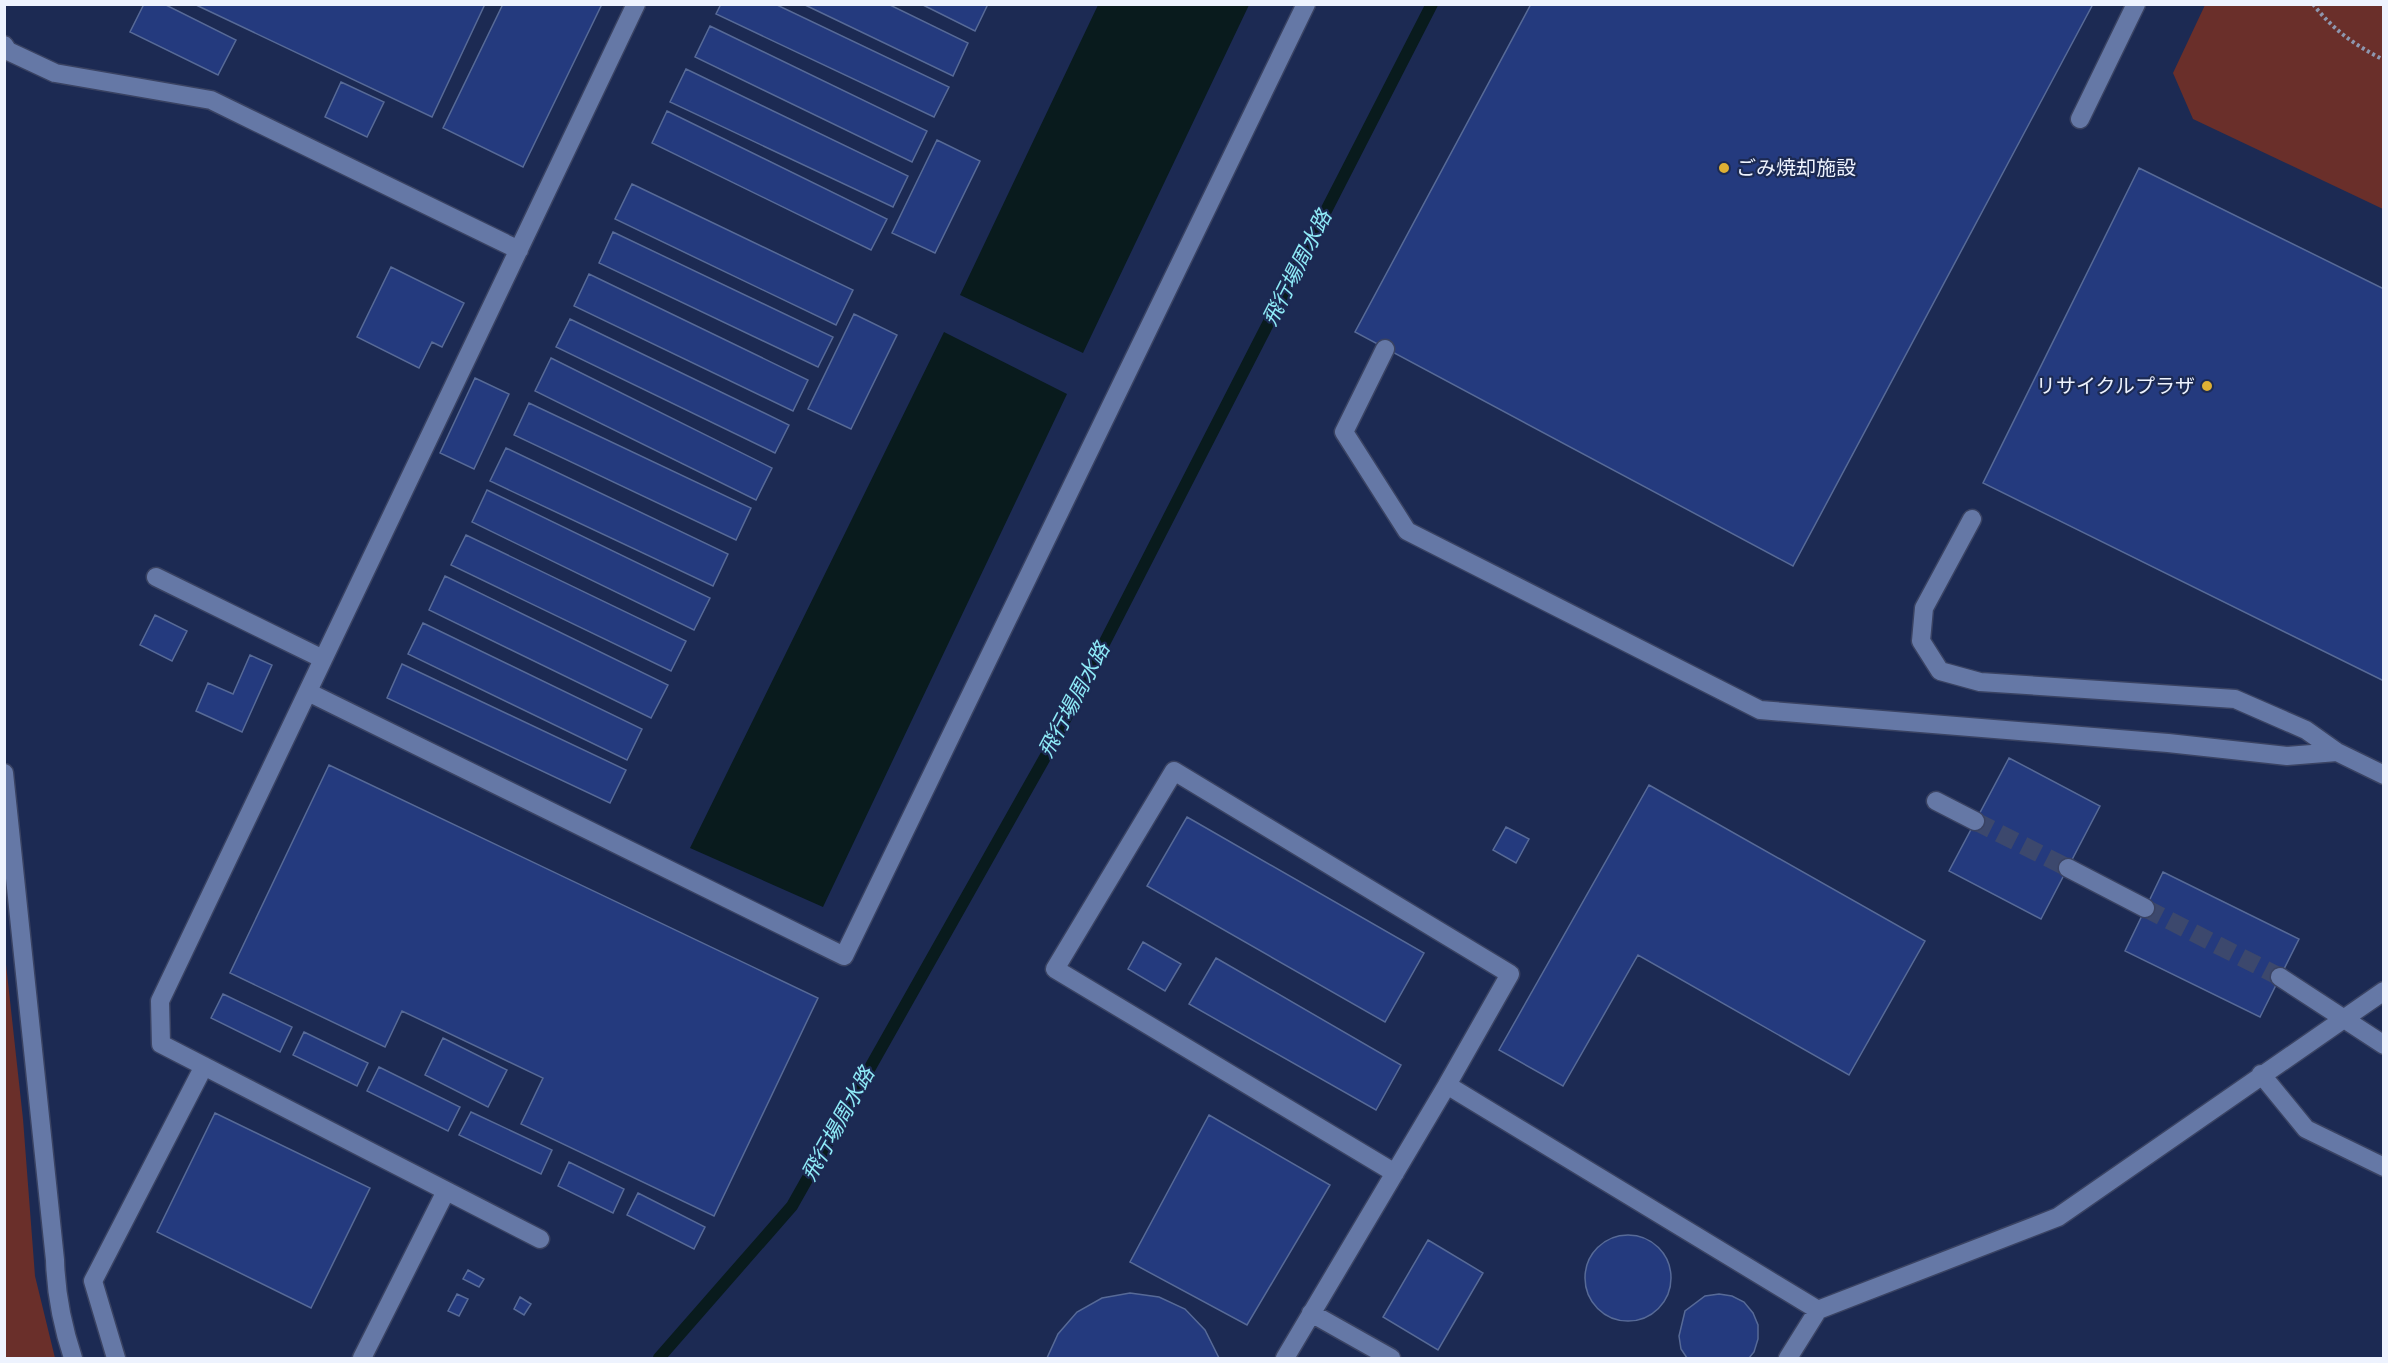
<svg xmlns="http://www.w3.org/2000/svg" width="2388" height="1363" font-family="'Roboto Condensed','Noto Sans JP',sans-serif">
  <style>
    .green { fill: #6a2f2a }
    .water { fill: #091b1d }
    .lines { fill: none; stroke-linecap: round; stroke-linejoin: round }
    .stream { stroke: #091b1d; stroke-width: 12 }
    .building { fill: #243a7e; stroke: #576a97; stroke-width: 1.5 }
    .minor-tunnel { stroke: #3c486d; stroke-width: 18; stroke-dasharray: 18 9; stroke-linecap: butt }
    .minor-casing { stroke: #3a4363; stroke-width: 21 }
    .path { stroke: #8e97af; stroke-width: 4; stroke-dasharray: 3 3; stroke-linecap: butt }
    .minor { stroke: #6578a6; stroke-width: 18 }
    .poi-dot { fill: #dfb034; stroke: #1c2a53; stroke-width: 2 }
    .labels { text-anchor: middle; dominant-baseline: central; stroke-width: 4.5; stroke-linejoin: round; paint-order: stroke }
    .poi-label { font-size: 20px; fill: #eef3fe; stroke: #1c2a53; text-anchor: start }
    .water-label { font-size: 21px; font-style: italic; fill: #8febf8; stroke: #1c2a53 }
  </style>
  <rect width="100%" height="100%" fill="#1c2a53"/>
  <path class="green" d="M2205,5H2383V209L2193,119L2173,73Z
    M5,955L23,1119L35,1276L55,1358H5Z"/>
  <path class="water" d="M1098,5H1249L1083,353L960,295Z
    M944,332L1067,394L823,907L690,848Z"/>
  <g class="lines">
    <path class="stream" d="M659,1358L792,1206L1052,745L1432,4"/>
  </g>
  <path class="building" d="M144,4H164L236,40L218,75L130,32Z
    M194,4H485L432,117Z
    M503,4H602L523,167L443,128Z
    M721,4H775L949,87L934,117L716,14Z
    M803,4H888L968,43L953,76Z
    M921,4H988L975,31Z
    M1531,4H2093L1793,566L1355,332Z
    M710,26L927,131L912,162L695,57Z
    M686,69L908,176L893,207L670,102Z
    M341,82L384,102L367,137L325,117Z
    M667,111L887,219L871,250L652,143Z
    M937,140L980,161L935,253L892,233Z
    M2139,168L2384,289V681L1983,483Z
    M632,184L853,290L836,325L615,219Z
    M613,232L833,337L818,367L599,263Z
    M391,267L464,303L442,347L432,342L419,368L357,337Z
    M589,274L808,380L793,411L574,306Z
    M854,314L897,335L851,429L808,409Z
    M570,319L789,425L775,453L556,347Z
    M551,358L772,468L756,500L535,391Z
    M475,378L509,394L474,469L440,453Z
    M529,403L751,508L736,540L514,435Z
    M506,448L728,554L713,586L490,481Z
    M487,490L710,598L694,630L472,522Z
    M466,535L686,641L671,671L451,565Z
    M445,576L668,685L651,718L429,610Z
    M155,615L187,631L172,661L140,645Z
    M423,623L642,729L627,760L408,654Z
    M250,655L272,665L242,732L196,711L208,683L233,694Z
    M402,664L626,770L610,803L387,698Z
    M2009,758L2100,806L2041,919L1949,871Z
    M329,765L818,998L714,1216L521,1124L543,1078L402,1011L385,1047L230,973Z
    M1649,785L1925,941L1849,1075L1638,955L1563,1086L1499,1050Z
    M1187,817L1424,953L1385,1022L1147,886Z
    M1506,827L1529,839L1516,863L1493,850Z
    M2163,872L2299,939L2260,1017L2125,951Z
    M1143,942L1181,964L1165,991L1128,969Z
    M1216,958L1401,1065L1376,1110L1189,1004Z
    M223,994L292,1027L280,1052L211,1018Z
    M304,1032L368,1063L357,1086L293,1055Z
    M443,1038L507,1070L488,1107L425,1075Z
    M379,1067L460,1107L448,1131L367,1091Z
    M471,1112L552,1150L541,1174L459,1135Z
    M215,1113L370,1188L311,1308L157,1232Z
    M1209,1115L1330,1185L1247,1325L1130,1262Z
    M569,1162L624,1189L613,1213L558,1186Z
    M638,1193L705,1227L694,1249L627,1215Z
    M1585 1278a43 43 0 1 1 86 0a43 43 0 1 1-86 0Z
    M1428,1240L1483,1273L1438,1350L1383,1317Z
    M468,1270L484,1279L479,1287L463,1279Z
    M1130,1293L1159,1297L1185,1309L1205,1330L1219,1358H1047L1058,1334L1077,1312L1102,1298Z
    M457,1294L468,1299L459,1316L448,1311Z
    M1719,1294L1732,1296L1744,1302L1753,1313L1758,1325V1339L1754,1352L1749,1358H1687L1681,1349L1679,1336L1685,1311L1705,1296Z
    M520,1297L531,1304L524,1315L514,1309Z"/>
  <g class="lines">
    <path class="minor-tunnel" d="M1975,821L2068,868
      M2145,908L2280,977"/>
    <defs>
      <path id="minor" d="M4,45L8,51L55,73L211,100L519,250
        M2080,119L2136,4
        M1385,349L1344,432L1407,531L1760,710L2168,743L2287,756L2337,752
        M1972,519L1924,608L1921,641L1940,671L1980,682L2235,699L2306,730L2337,752L2384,775
        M156,577L323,659
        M308,692L844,956L1306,4
        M4,773L55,1260C56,1296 62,1325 73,1358
        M1936,801L1975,821
        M2068,868L2145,908
        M2280,977L2384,1045
        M2261,1074L2306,1129L2384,1167
        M1395,1173L1055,969L1174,771L1510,974L1447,1085
        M540,1239L161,1044L160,1001L636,4
        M1311,1313L1391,1358
        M116,1358L93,1281L204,1066
        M362,1358L446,1191
        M1285,1358L1447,1085L1818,1310
        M1788,1358L1818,1310L2058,1217L2384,991"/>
    </defs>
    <use href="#minor" class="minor-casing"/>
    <path class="path" d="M2313,4C2332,29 2356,46 2384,60"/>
    <use href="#minor" class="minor"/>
  </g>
  <g class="poi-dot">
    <circle cx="1724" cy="168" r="6"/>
    <circle cx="2207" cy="386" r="6"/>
  </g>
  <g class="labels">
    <g class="poi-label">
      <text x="1736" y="168">ごみ焼却施設</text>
      <text x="2195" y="386" text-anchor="end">リサイクルプラザ</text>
    </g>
    <g class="water-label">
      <text transform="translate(1297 268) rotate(-63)">飛行場周水路</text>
      <text transform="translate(1074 700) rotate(-62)">飛行場周水路</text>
      <text transform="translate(838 1124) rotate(-61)">飛行場周水路</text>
    </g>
  </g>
  <rect width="2388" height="1363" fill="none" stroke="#eef3fe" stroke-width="12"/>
</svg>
